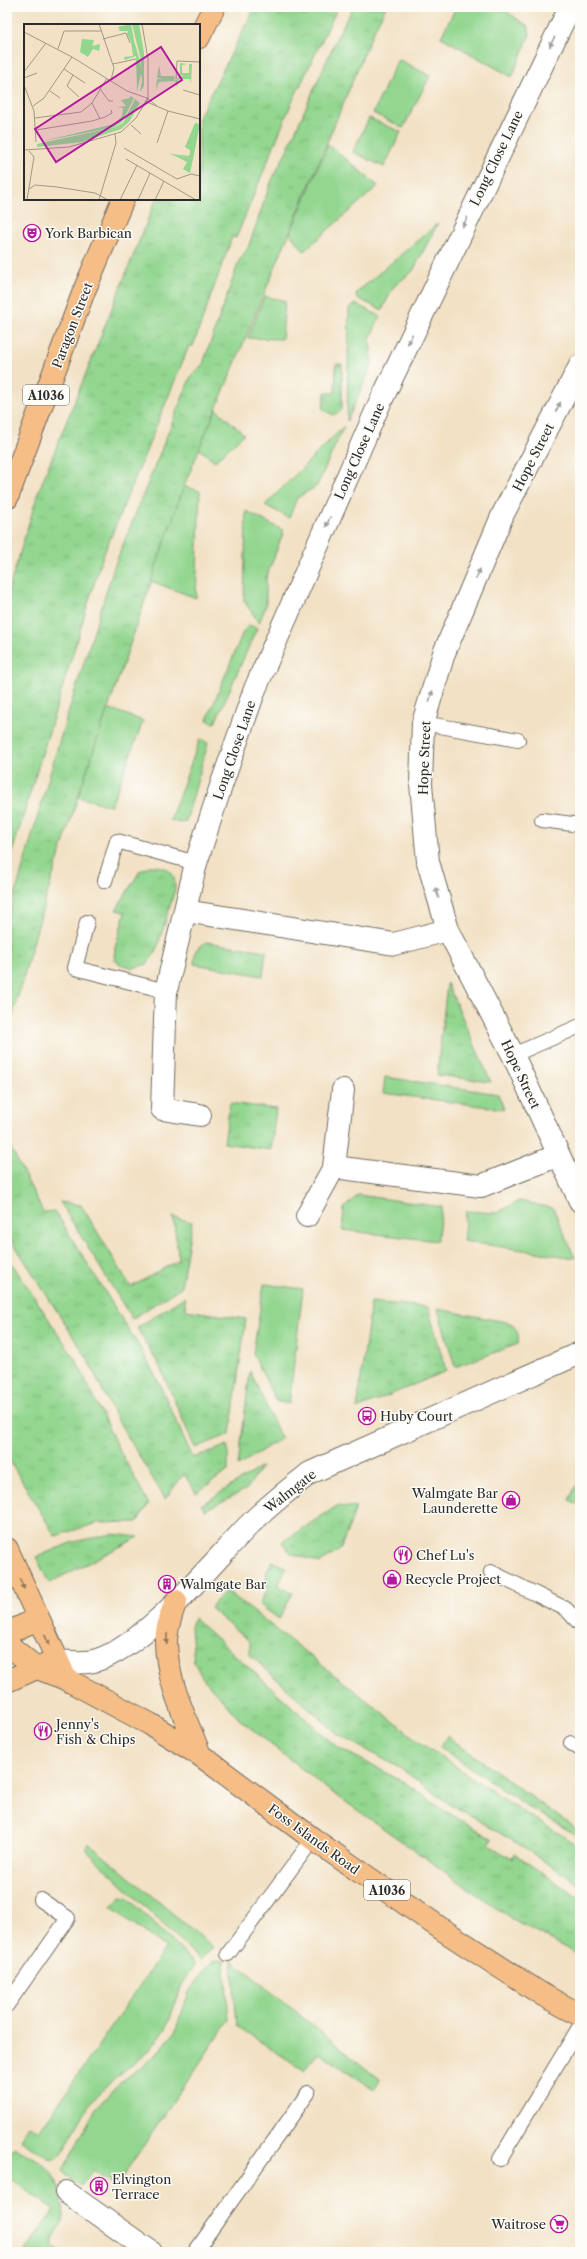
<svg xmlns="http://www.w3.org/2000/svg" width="587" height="2259" font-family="'Libre Caslon Text',serif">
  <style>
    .grass { fill: url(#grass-tufts); stroke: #5e805d }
    .garden { fill: #92d68f; stroke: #5e805d }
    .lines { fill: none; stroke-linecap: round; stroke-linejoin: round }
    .service-casing { stroke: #716b61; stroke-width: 16 }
    .minor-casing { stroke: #716b61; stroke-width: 24 }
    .tertiary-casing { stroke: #716b61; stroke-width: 24 }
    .primary-casing { stroke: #716b61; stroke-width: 24 }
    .service { stroke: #fff; stroke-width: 14 }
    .minor { stroke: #fff; stroke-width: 22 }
    .tertiary { stroke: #fff; stroke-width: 22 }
    .primary { stroke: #f6be87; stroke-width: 22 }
    .oneway { fill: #a0a0a0 }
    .oneway2 { fill: #907459 }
    .labels { text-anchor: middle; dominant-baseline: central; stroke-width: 3; stroke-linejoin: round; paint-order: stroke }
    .shield { fill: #fdfcf7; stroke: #6a6a68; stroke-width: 1 }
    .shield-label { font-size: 12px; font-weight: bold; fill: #2b2b2b }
    .street-label { font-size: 13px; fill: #2b2b2b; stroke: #fdfcf7 }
    .poi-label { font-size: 13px; fill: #2b2b2b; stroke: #fdfcf7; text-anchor: start }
    .inset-road { fill: none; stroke: #a29887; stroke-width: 1 }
    .view { fill: #b5179e; fill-opacity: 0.15; stroke: #b5179e; stroke-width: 2 }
    .inset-edge { fill: none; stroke: #2b2b2b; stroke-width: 2 }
  </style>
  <defs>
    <pattern id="grass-tufts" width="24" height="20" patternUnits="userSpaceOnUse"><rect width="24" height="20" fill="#92d68f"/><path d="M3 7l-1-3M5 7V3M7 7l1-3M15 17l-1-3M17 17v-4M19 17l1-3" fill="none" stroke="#7eb87c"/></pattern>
  </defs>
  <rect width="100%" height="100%" fill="#fdfcf7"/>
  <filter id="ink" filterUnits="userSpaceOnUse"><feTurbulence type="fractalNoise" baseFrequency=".025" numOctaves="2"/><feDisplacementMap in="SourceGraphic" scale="8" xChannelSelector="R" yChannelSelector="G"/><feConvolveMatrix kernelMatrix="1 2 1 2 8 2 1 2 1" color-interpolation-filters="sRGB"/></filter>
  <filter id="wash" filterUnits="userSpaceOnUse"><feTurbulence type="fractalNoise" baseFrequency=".012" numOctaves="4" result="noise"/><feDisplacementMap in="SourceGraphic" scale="16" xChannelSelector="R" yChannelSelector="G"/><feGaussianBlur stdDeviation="0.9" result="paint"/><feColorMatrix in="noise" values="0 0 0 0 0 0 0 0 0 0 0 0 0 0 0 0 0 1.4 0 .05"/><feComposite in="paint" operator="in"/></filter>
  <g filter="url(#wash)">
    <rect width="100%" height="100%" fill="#f2e1c4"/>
    <path class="grass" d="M255,7H338L292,102L236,238L232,237L193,346H189L101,561L7,869V595L39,490L154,204L157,199H199V117Z
      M353,7H386L373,32L184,486L78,797L45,901L7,1035V922L60,739L114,567L191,376L203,364L239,261L248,248L271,182L287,150L338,35Z
      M336,364H342V408L340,412L333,415L323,409L325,392L335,393Z
      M150,866C168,866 175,870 175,889L156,952L147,964L133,968L120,964L114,959L115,948L125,912L116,910L140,871Z
      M447,983L491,1082L437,1075Z
      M230,1103L276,1109L271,1150L224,1143Z
      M7,1140L43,1212L55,1211L143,1353L159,1383L193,1458L228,1445V1471L196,1493L184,1474L165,1499L114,1414L87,1358L7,1233Z
      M60,1202L81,1205L131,1287L179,1260L173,1217L192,1222L181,1287L132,1319Z
      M7,1256L77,1362L117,1446L149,1504L137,1522L98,1523L55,1536L7,1456Z
      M184,1297L186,1310L246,1319L230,1434L195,1448L159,1365L137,1328Z
      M371,1302L428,1307L446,1371L357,1409Z
      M438,1309L511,1323C517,1330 520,1335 518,1344L455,1367Z
      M250,1371L281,1438L238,1466Z
      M261,1467L247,1489L205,1510L201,1505Z
      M580,1478V1505L569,1500Z
      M337,1506L356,1508L340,1550L320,1563L291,1553L282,1542Z
      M112,1534L139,1537L49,1583L36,1557L73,1542Z
      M272,1561L286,1568L278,1586L293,1593L279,1619L259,1604L267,1590L266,1572Z
      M226,1590L425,1746L526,1814L580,1846V1885L520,1845L447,1802L403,1770L338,1734L250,1655V1642L210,1608Z
      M194,1618L337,1747L404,1782L439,1807L492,1839L489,1845L512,1859L514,1854L580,1898V1956L509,1917L326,1788L239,1719L202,1677L194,1662L191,1627Z
      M447,1736L580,1832V1837L530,1808L440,1747Z"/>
    <path class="garden" d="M456,7H499L528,26L530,34L512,77L441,37Z
      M398,59L430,76L403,128L373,113Z
      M369,118L401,132L384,167L353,152Z
      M328,144L378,186L304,251L290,234Z
      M438,223L413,271L394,286L382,310L357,298L356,293Z
      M265,296L285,301L282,339L248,338Z
      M355,304L380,316L370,339L372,365L347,421L349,308Z
      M216,409L244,434L215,461L199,449Z
      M344,426L317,486L297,498L289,518L265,505Z
      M184,486L200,491L196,598L151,581Z
      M246,511L284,531L266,578V606L259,623L244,601Z
      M249,625L257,628L215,723L207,720L243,632Z
      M108,708L143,721L111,806L78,797Z
      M200,739L208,743L186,821L180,823L170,820Z
      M206,942L266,951L263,976L194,964L196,950Z
      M385,1077L498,1094L504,1109L383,1093Z
      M358,1195L442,1207L437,1241L342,1230L344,1208Z
      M519,1201L553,1208L575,1258L463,1241L466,1211L497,1213Z
      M264,1284L303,1289L289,1404L276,1401L253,1354Z
      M88,1843L213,1947L200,1960L85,1849Z
      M121,1896L127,1897L194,1963V1966L181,1987L168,2024L151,2049L116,2077L90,2103L61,2155L54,2159L48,2158L20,2139L29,2126L39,2132L166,1947L111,1908Z
      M216,1960L224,1961L229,2020L116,2186L93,2170L81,2186L66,2176L63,2170L96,2108L121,2082L156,2055L175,2032L189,1992L204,1970Z
      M232,1960L380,2080L374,2089L318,2052L305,2071L237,2026Z
      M14,2147C26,2154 44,2162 52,2174C61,2187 67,2209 61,2224C58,2229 53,2235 53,2240C53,2246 58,2249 62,2252H25L54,2210L7,2177V2158Z"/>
  </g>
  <g filter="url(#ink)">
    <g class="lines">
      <defs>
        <path id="service" d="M423,723L518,740
          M542,820L580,825
          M105,881L117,841L196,863
          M87,922L75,968L166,991
          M513,1055L580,1026
          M491,1572L566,1609L580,1624
          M571,1743L580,1749
          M228,1954L313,1839
          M7,2005L68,1918L41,1900
          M500,2159L580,2026
          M195,2252L308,2093"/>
        <path id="minor" d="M580,366L503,514L444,653L423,723L421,784L428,862L448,930L513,1055L580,1201
          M185,911L394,944L448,930
          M200,1115L162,1109L166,991L196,863L221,786L255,689L378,407L570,7
          M334,1167L343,1090
          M307,1216L334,1167L481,1186L559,1155
          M66,2192L151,2252"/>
        <path id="tertiary" d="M57,1661C70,1662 85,1664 97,1660C145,1646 211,1564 248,1526C267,1507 288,1490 310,1473L580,1353"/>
        <path id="primary" d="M199,37L214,7
          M7,498L84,291L123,199
          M7,1549L66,1679
          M176,1601C171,1614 167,1626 166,1640C166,1680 186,1719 200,1755
          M7,1633L38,1619
          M7,1644L35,1667L66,1679L150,1724L200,1755L313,1839L443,1930L543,1995L580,2015
          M7,1681L46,1664"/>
      </defs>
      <use href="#service" class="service-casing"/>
      <use href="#minor" class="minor-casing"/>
      <use href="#tertiary" class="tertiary-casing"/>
      <use href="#primary" class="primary-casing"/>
      <use href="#service" class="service"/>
      <use href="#minor" class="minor"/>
      <use href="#tertiary" class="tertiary"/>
      <use href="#primary" class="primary"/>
    </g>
    <defs><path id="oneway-solid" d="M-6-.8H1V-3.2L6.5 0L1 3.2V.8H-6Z"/></defs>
    <g class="oneway">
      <use href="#oneway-solid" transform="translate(552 42) rotate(116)"/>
      <use href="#oneway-solid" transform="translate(465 222) rotate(116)"/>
      <use href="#oneway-solid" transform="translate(410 339) rotate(115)"/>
      <use href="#oneway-solid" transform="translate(558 407) rotate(-63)"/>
      <use href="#oneway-solid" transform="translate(328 522) rotate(114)"/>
      <use href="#oneway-solid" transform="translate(478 574) rotate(-67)"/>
      <use href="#oneway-solid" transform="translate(431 696) rotate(-73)"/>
      <use href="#oneway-solid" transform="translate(437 893) rotate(-107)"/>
    </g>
    <g class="oneway2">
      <use href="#oneway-solid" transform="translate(22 1584) rotate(67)"/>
      <use href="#oneway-solid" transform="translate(167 1639) rotate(92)"/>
      <use href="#oneway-solid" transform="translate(47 1640) rotate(65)"/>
    </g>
  </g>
  <defs>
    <symbol id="theatre-ring" viewBox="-11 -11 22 22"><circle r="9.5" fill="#fdfcf7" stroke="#b5179e" stroke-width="1.5"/><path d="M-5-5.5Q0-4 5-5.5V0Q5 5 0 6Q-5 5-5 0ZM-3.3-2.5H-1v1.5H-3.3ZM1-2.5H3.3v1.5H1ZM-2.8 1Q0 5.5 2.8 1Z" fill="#b5179e"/></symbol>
    <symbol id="bus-ring" viewBox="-11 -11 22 22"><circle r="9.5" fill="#fdfcf7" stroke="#b5179e" stroke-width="1.5"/><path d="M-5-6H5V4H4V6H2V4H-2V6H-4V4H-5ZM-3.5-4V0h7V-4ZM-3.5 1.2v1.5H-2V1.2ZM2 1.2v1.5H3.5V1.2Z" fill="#b5179e"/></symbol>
    <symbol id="shop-ring" viewBox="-11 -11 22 22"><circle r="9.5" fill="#fdfcf7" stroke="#b5179e" stroke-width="1.5"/><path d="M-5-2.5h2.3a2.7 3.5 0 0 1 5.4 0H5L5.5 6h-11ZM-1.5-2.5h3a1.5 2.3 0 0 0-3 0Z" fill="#b5179e"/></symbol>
    <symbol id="restaurant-ring" viewBox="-11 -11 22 22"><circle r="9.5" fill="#fdfcf7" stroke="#b5179e" stroke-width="1.5"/><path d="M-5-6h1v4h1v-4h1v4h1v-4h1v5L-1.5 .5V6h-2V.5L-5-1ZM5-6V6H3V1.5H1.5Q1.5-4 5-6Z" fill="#b5179e"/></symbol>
    <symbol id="building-ring" viewBox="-11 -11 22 22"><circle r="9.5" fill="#fdfcf7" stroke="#b5179e" stroke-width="1.5"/><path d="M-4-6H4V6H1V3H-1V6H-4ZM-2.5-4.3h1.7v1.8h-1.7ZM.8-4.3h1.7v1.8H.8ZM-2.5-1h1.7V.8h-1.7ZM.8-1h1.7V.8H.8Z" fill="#b5179e"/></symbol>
    <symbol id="supermarket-ring" viewBox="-11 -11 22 22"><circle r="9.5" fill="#fdfcf7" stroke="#b5179e" stroke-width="1.5"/><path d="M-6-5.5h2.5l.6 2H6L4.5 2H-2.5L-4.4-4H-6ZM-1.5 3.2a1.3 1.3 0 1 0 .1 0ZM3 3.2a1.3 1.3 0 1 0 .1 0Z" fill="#b5179e"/></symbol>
  </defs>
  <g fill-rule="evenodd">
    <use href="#theatre-ring" x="22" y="223" width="20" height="20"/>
    <use href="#bus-ring" x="357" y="1406" width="20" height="20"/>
    <use href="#shop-ring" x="501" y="1490" width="20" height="20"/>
    <use href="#restaurant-ring" x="393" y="1545" width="20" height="20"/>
    <use href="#shop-ring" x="382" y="1569" width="20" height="20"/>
    <use href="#building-ring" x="157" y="1574" width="20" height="20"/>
    <use href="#restaurant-ring" x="33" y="1721" width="20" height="20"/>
    <use href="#building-ring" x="89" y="2176" width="20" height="20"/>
    <use href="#supermarket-ring" x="549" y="2214" width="20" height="20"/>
  </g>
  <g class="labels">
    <g class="shield">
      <rect x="23" y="385" width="46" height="20" rx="3"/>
      <rect x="364" y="1880" width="46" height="20" rx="3"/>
    </g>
    <g class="shield-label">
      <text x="46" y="395">A1036</text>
      <text x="387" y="1890">A1036</text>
    </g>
    <g class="street-label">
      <text transform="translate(496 158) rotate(-64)">Long Close Lane</text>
      <text transform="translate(72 325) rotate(-69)">Paragon Street</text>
      <text transform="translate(359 451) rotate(-66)">Long Close Lane</text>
      <text transform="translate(533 457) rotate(-63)">Hope Street</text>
      <text transform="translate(234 750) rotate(-71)">Long Close Lane</text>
      <text transform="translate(424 758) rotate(-88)">Hope Street</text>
      <text transform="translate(521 1074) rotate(65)">Hope Street</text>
      <text transform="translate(290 1491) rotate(-38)">Walmgate</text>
      <text transform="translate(314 1839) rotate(36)">Foss Islands Road</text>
    </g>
    <g class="poi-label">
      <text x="45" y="233">York Barbican</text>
      <text x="380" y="1416">Huby Court</text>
      <text x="498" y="1493" text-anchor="end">Walmgate Bar<tspan x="498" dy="15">Launderette</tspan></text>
      <text x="416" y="1555">Chef Lu's</text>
      <text x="405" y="1579">Recycle Project</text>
      <text x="180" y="1584">Walmgate Bar</text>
      <text x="56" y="1724">Jenny's<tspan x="56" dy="15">Fish &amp; Chips</tspan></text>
      <text x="112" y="2179">Elvington<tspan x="112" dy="15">Terrace</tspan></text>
      <text x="546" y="2224" text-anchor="end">Waitrose</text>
    </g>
  </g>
  <g transform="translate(24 24)">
    <rect width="176" height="176" fill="#f2e1c4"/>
    <path d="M107,0L110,17L116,37L117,44V36L108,0H115L120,29V62L116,68L118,56L117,50L113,68L112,32L101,36L100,33L109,32L107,18L103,10L104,7H93L96,6L94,3ZM106,72L110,74L98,98L91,103L15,118L90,100L98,92L99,84L93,83L102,82L97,76L106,74ZM111,75L116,79L105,98L97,105L58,118L13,123V120L92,103L99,99Z" fill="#92d68f"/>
    <path d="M58,15L70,16L68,22L76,20L75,27L69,25L64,33L56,28ZM171,99L176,100L169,135L151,130L165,132L166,129V126L161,123Z" fill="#92d68f"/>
    <path d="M156,39L163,40L158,41V49H165V40H168L167,59L166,55H154L153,63L156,64L153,63L151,57L135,58L132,66L133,55H139L133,54L135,41L137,52H150L151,57L156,52L161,51H156ZM145,129L169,135L166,149L159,145L163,138Z" fill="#92d68f"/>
    <path class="inset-road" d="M75,0L90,44L87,56M0,8L48,33L103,67L123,74M79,15L102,9L106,19M34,25L40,7H77M89,40L112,35M40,45L61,59M0,48L22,19M49,51L43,62L55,73M0,54L13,49M152,55L153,37L176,38M0,61L10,87L12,118M76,65L85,77H89M159,66L176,71M26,67L36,74M123,74L133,82M123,78L144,87L176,95M68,79L76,95M9,82L20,74L48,33M117,86L124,75V35L118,0M11,94L57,88L68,79L83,54M107,101L117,110M12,106L68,97L81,93L88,89L87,86M133,119L144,87M100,124L153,155L167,150L176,152M0,126L45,123L97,108L112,94L124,73M102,135L172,176M5,165L11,161L33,163L71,169L84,176M3,176L10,133L5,127M75,176L92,119L91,110M96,176L113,141M114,176L126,149M131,176L140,157"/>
    <path class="view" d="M137,23L158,56L32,138L11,105Z"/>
    <rect width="176" height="176" class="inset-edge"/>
  </g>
  <rect width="587" height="2259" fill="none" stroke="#fdfcf7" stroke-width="24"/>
</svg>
